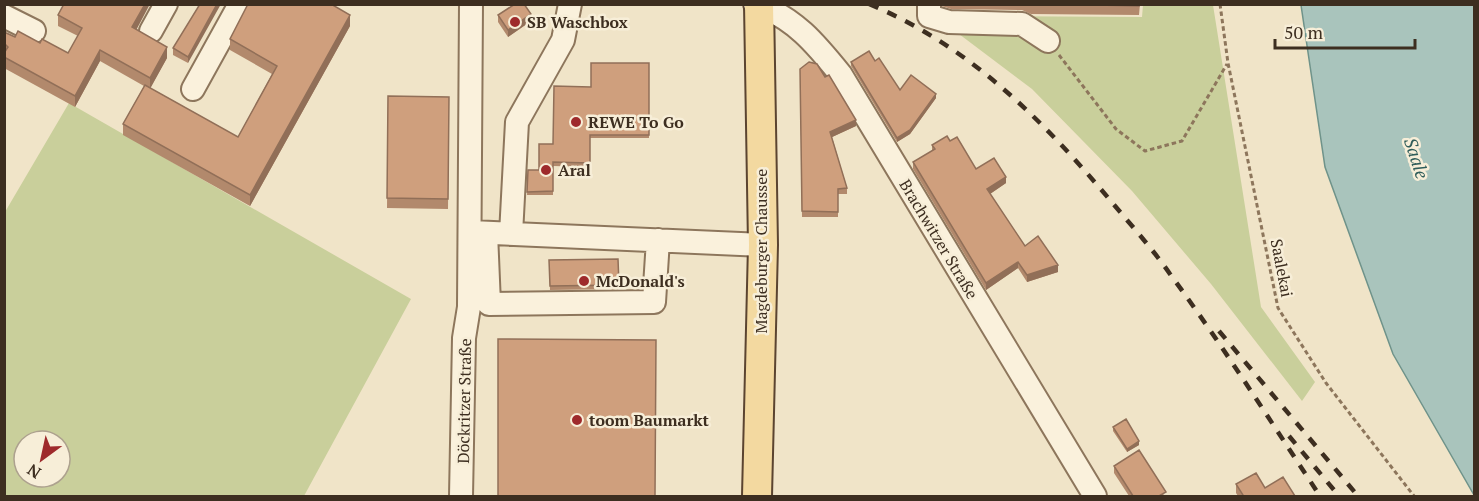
<svg xmlns="http://www.w3.org/2000/svg" width="1479" height="501" font-family="'PT Serif',serif">
  <style>
    .green { fill: #c9cf9b; fill-rule: evenodd }
    .water { fill: #a9c4bc; stroke: #6f938a; stroke-width: 1.5 }
    .lines { fill: none; stroke-linecap: round; stroke-linejoin: round }
    .minor-casing { stroke: #8d765c; stroke-width: 26 }
    .major-casing { stroke: #5b4430; stroke-width: 32 }
    .path { stroke: #8d765c; stroke-width: 3; stroke-dasharray: 4.5 3; stroke-linecap: butt }
    .minor { stroke: #faf1dc; stroke-width: 22 }
    .major { stroke: #f3d9a0; stroke-width: 28 }
    .rail { stroke: #3d2e20; stroke-width: 4.5; stroke-dasharray: 10 10; stroke-linecap: butt }
    .wall { fill: #b2896c }
    .shaded-wall { fill: #916f58 }
    .building { fill: #cf9f7d; stroke: #916f58; stroke-width: 1.5 }
    .poi-dot { fill: #9e2a2b; stroke: #f7eed8; stroke-width: 2 }
    .labels { text-anchor: middle; dominant-baseline: central; stroke-width: 5; stroke-linejoin: round; paint-order: stroke }
    .poi-label { font-size: 16px; font-weight: bold; fill: #3d2e20; stroke: #f7eed8; text-anchor: start }
    .street-label { font-size: 16px; fill: #3d2e20; stroke: #f7eed8 }
    .water-label { font-size: 18px; font-style: italic; fill: #2f5d5a; stroke: #f7eed8 }
  </style>
  <rect width="100%" height="100%" fill="#f0e4c8"/>
  <path class="green" d="M1143,5H1213L1261,307L1315,382L1302,401L1211,284L1132,191L1032,89L959,34L955,16L1142,17Z
    M69,103L411,299L304,496H5V212ZM24,441H60V477H24Z"/>
  <path class="water" d="M1301,5H1474V495L1393,354L1325,167Z"/>
  <g class="lines">
    <defs>
      <path id="minor" d="M755,4C794,17 816,44 841,75L1095,496
        M929,4V16L949,22L1022,24L1048,41
        M4,16L34,31
        M151,31L166,4
        M193,89L240,4
        M471,232L763,245
        M486,233L489,304L654,302L658,240
        M511,234L517,122L563,40L570,4
        M461,496L464,338L469,307L471,4"/>
      <path id="major" d="M757,496L763,245L759,4"/>
    </defs>
    <use href="#minor" class="minor-casing"/>
    <use href="#major" class="major-casing"/>
    <path class="path" d="M1220,4L1228,63L1278,308L1326,383L1414,496
      M1059,55L1116,129L1145,151L1182,141L1227,64"/>
    <use href="#minor" class="minor"/>
    <use href="#major" class="major"/>
    <path class="rail" d="M869,4C968,45 1042,119 1110,200C1130,224 1152,248 1170,274C1223,346 1271,422 1320,496
      M1219,331L1358,496
      M1289,436L1339,496"/>
  </g>
  <path class="wall" d="M200,4L188,63L173,55V48Z
    M942,4H1140L1139,15L1031,14L1022,10L951,9L942,6Z
    M58,15L137,30L167,58L150,88L238,137L272,74L230,50V39L350,26L250,206L123,135V124L144,86L100,61L75,107L4,68V32L15,37L40,43L68,53L78,36L58,26Z
    M498,15L531,21L508,37L498,22Z
    M875,61L900,90L936,98L910,134L897,142L851,66V62Z
    M649,63V138H590V167L553,166V195H527L528,170H539L553,144L591,87Z
    M800,69L856,126L832,137L847,188V194H838V217H802Z
    M388,96L449,97L448,209L387,208Z
    M950,141L976,169L1006,183L990,194L1025,246L1058,272L1027,282L1018,268L986,290L913,169V162L932,151V145Z
    M618,259L619,289L550,290L549,260Z
    M1113,427L1139,445L1127,452L1113,431Z
    M1114,466L1166,496H1129L1114,473Z
    M1236,484L1265,488L1295,496H1238L1236,493Z"/>
  <path class="shaded-wall" d="M145,4H150L132,38V27Z
    M217,4H221L188,63V57Z
    M531,14V21L508,37V30Z
    M350,15V26L250,206V195Z
    M167,47V58L150,89V78Z
    M100,50V61L75,107V96Z
    M936,94V98L910,134L897,142V138Z
    M856,120V126L830,138V132Z
    M1006,177V183L987,196V189Z
    M1018,262V268L986,290V283Z
    M1058,265V272L1027,282V275Z
    M1139,441V445L1127,452V449Z"/>
  <path class="building" d="M64,4H145L132,27L167,47L150,78L100,50L75,96L4,57V53L8,47L4,43V32L15,37L18,31L40,43L42,39L68,53L82,28L58,15Z
    M200,4H217L188,57L173,48Z
    M248,4H331L350,15L250,195L123,124L145,85L238,137L277,66L230,39Z
    M515,4H524L531,14L508,30L498,15Z
    M1051,4H1139V6Z
    M869,51L875,61L879,58L900,90L911,75L936,94L910,130L897,138L851,62Z
    M809,62L817,64L825,77L829,75L856,120L830,132L847,188L838,189V212L802,211L800,69Z
    M591,63H649V135H590V163L553,162V191L527,192L528,170H539V144H553L554,86L591,87Z
    M388,96L449,97L448,199L387,198Z
    M947,136L950,141L957,137L976,169L994,158L1006,177L987,189L1025,246L1038,236L1058,265L1027,275L1018,262L986,283L913,162L935,149L932,145Z
    M618,259L619,285L550,286L549,260Z
    M498,339L656,340L655,496H498Z
    M1126,419L1139,441L1127,449L1113,427Z
    M1139,450L1166,492L1159,496H1133L1114,466Z
    M1256,473L1265,488L1283,477L1295,496H1240L1243,495L1236,484Z"/>
  <g class="poi-dot">
    <circle cx="515" cy="22" r="6"/>
    <circle cx="576" cy="122" r="6"/>
    <circle cx="546" cy="170" r="6"/>
    <circle cx="584" cy="281" r="6"/>
    <circle cx="577" cy="420" r="6"/>
  </g>
  <g class="labels">
    <g class="poi-label">
      <text x="527" y="22">SB Waschbox</text>
      <text x="588" y="122">REWE To Go</text>
      <text x="558" y="170">Aral</text>
      <text x="596" y="281">McDonald's</text>
      <text x="589" y="420">toom Baumarkt</text>
    </g>
    <g class="street-label">
      <text transform="translate(939 239) rotate(59)">Brachwitzer Straße</text>
      <text transform="translate(761 251) rotate(-90)">Magdeburger Chaussee</text>
      <text transform="translate(1282 268) rotate(79)">Saalekai</text>
      <text transform="translate(464 401) rotate(-89)">Döckritzer Straße</text>
    </g>
    <g class="water-label">
      <text transform="translate(1417 158) rotate(72)">Saale</text>
    </g>
  </g>
  <rect width="1479" height="501" fill="none" stroke="#3d2e20" stroke-width="12"/>
  <g transform="translate(42 459) rotate(213)"><circle r="28" fill="#f7eed8" stroke="#ada18e" stroke-width="1.5"/>
  <path d="M0-4.5L10 22L0 15L-10 22Z" fill="#9e2a2b"/>
  <text y="-9" font-size="16" font-weight="bold" text-anchor="middle" fill="#3d2e20">N</text>
  </g>
  <path d="M1275 39v9h140v-9" fill="none" stroke="#3d2e20" stroke-width="3"/>
  <text x="1284" y="39" font-size="18" fill="#3d2e20" stroke="#f7eed8" stroke-width="4.5" paint-order="stroke">50 m</text>
</svg>
